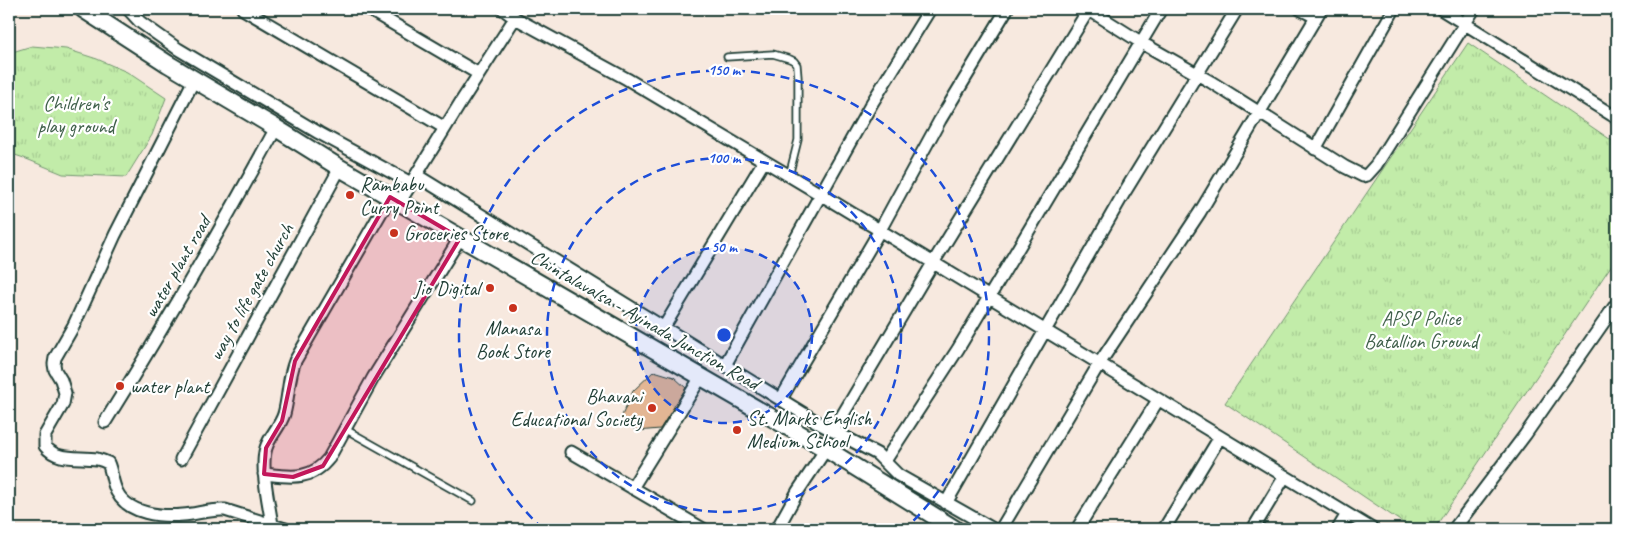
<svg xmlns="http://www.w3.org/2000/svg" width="1626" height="538" font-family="Caveat,sans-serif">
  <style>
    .park { fill: url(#park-tufts); stroke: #70946e }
    .building { fill: #e3b694; stroke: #1f3d34 }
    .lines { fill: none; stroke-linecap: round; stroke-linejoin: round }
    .service-casing { stroke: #1f3d34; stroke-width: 9 }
    .minor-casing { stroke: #1f3d34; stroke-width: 15 }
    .secondary-casing { stroke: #1f3d34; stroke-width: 20 }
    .service { stroke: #fff; stroke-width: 5.5 }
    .minor { stroke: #fff; stroke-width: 11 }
    .secondary { stroke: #fff; stroke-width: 16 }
    .marked { fill: #c2185b; fill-opacity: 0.2; stroke: #c2185b; stroke-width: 4; stroke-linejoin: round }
    .ring { fill: none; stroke: #1d4ed8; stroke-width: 2.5; stroke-dasharray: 9 6 }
    .poi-dot { fill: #c8321e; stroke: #fff; stroke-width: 2 }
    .labels { text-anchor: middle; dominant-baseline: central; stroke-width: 4.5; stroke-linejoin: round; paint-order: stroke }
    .park-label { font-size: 20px; fill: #40604b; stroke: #fff }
    .poi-label { font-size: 20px; fill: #1f3d34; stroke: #fff; text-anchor: start }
    .street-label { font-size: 20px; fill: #1f3d34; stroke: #fff }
    .centre { fill: #1d4ed8; stroke: #fff; stroke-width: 2.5 }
    .ring-label { font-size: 15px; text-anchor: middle; font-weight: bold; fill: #1d4ed8; stroke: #fff; stroke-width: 4.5; stroke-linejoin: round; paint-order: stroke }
  </style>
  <defs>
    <pattern id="park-tufts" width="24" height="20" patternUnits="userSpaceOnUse" patternTransform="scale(1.25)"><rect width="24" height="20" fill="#c2eca9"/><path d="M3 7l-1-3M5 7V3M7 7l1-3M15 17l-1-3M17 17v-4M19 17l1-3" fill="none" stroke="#a6cb92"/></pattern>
  </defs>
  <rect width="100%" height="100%" fill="#f7e9df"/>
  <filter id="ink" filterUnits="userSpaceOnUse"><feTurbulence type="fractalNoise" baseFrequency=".02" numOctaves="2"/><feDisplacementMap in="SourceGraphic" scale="10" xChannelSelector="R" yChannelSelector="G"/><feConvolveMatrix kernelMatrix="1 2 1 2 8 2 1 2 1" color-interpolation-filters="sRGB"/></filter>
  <g filter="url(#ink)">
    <path class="park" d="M1468,43L1617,144V257L1434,529H1412L1225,403Z
      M32,46L66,49L97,59L127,72L166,98L152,135L126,177L63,174L24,158L9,153V53Z"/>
    <path class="building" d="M654,371L674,377L686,388L660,429L637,431L620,420L633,391Z"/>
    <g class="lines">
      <defs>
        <path id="service" d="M727,57L773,54L790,59L794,61L797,65L798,77V140L789,176
          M345,429L473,501"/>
        <path id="minor" d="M128,9L140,22L178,49L319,133L411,183
          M243,9L445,128
          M368,9L479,74
          M503,9L515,18L627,79L820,194L1372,529
          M1088,9L1142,43L1211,82L1345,167L1363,176L1367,175L1376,165L1474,9
          M1300,9L1316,17
          M1441,9L1617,118
          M194,80L115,235L74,325L55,358L54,364L55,370L61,380L65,393L63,404L45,435V446C57,462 80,456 97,459C101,460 104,461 108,463C112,472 112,483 117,492C128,514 161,517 183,515C197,514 210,509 225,510L285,529
          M1315,149L1394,9
          M416,175L822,425L877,454L898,475L993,529
          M399,203L461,102L515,18
          M664,327L764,161
          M725,365L872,103L930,9
          M781,399L880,230L940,120L1007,9
          M105,422C165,326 222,227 276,128
          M833,431L933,263L1089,9
          M571,452L703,529
          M181,459L340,168
          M885,461L958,349L1161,9
          M264,474C291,477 311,481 329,458L373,378L460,238
          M632,488L701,377
          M946,503L1124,193L1237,9
          M272,525C269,504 260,467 266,448C270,435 280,427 284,414C289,396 288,378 295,361L390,197
          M777,529L798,491L826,449
          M1001,529L1099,364L1200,212L1321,9
          M1077,529L1158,400
          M1164,529L1220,437
          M1253,529L1285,476
          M1338,529L1347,514
          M1454,529L1525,435L1617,303"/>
        <path id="secondary" d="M83,9L168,64L276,128L340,168L826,449L955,529"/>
      </defs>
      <use href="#service" class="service-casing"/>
      <use href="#minor" class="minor-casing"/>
      <use href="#secondary" class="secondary-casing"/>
      <use href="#service" class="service"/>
      <use href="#minor" class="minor"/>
      <use href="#secondary" class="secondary"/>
    </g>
  </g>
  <path class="marked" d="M390,197L460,238L323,466L293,477L264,474L266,448L282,421L295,361Z"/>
  <circle cx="724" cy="335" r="88" fill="#1d4ed8" fill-opacity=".12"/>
  <g class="ring">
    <circle cx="724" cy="335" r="88"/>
    <circle cx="724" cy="335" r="177"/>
    <path d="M543 529A265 265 0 1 1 905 529"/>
  </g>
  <g class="poi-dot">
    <circle cx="350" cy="195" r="5"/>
    <circle cx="394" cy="233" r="5"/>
    <circle cx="490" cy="288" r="5"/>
    <circle cx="513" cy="308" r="5"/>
    <circle cx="120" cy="386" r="5"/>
    <circle cx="652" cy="408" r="5"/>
    <circle cx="737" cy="430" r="5"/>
  </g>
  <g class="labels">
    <g class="park-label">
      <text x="76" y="103">Children's<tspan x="76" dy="23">play ground</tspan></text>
      <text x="1421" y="318">APSP Police<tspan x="1421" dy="23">Batallion Ground</tspan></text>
    </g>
    <g class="poi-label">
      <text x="360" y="184">Rambabu<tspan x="360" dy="23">Curry Point</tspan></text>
      <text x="404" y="233">Groceries Store</text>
      <text x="480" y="288" text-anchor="end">Jio Digital</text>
      <text x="513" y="328" text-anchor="middle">Manasa<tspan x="513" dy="23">Book Store</tspan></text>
      <text x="130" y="386">water plant</text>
      <text x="642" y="396" text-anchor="end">Bhavani<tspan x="642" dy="23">Educational Society</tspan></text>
      <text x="747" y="418">St. Marks English<tspan x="747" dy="23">Medium School</tspan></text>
    </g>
    <g class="street-label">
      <text transform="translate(177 267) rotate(-60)">water plant road</text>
      <text transform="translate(251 292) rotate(-61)">way to life gate church</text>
      <text transform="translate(645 320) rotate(30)">Chintalavalsa - Ayinada Junction Road</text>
    </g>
  </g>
  <circle cx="724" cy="335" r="8" class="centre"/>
  <g class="ring-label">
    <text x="724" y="75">150 m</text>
    <text x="724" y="163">100 m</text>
    <text x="724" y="252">50 m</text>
  </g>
  <rect width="1626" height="538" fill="none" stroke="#fff" stroke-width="30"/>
  <rect x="15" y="15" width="1596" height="508" fill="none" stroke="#1f3d34" stroke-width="2" filter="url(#ink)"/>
</svg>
